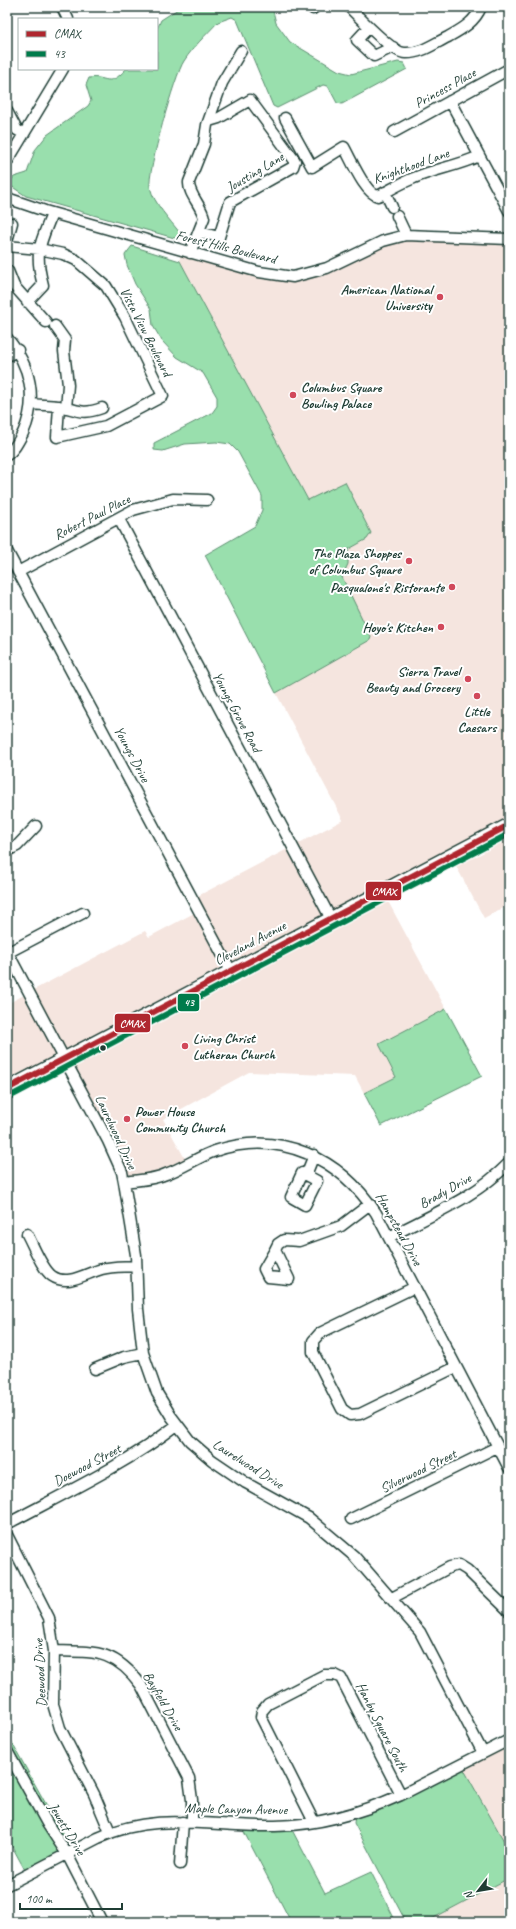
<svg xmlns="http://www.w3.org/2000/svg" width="516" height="1929" font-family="Caveat,sans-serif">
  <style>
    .built { fill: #f5e5df }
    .green { fill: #99dfad; stroke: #5c8e70 }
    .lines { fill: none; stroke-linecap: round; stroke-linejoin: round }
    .minor-casing { stroke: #1f3d34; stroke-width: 13 }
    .major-casing { stroke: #1f3d34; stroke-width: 16 }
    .minor { stroke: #fff; stroke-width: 10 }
    .major { stroke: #fff; stroke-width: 13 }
    .bus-1-casing { stroke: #fff; stroke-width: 9 }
    .bus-2-casing { stroke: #fff; stroke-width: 9 }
    .bus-1 { stroke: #af272f; stroke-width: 6 }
    .bus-2 { stroke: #007b4b; stroke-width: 6 }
    .poi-dot { fill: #d1495b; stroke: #fff; stroke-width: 1.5 }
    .bus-dot { fill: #1f3d34; stroke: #fff; stroke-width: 1.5 }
    .labels { text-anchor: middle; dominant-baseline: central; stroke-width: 4; stroke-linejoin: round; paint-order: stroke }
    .street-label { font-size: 14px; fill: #1f3d34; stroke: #fff }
    .poi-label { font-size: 14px; font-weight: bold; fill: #1f3d34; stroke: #fff; text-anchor: end }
    .line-badge { stroke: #fff; stroke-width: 1.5 }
    .badge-label { font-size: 11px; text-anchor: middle; font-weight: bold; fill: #fff }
  </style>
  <rect width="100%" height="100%" fill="#fff"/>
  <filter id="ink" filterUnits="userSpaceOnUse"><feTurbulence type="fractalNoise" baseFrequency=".025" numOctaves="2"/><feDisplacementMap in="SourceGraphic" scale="8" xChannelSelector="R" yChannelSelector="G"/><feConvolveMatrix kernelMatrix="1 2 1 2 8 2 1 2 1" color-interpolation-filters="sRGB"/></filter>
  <g filter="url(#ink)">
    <path class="built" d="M413,235L509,239V905L484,918L450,855L383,892L446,1009L379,1044L396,1077L364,1093L355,1076L249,1072L163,1119L188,1164L124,1182L63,1059L7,1089V1004L145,931L149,937L198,911L192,899L343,820L276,693L370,640L342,577L348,564V552L349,549L367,539L308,500L180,261V251L291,277Z
      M503,1743L509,1754V1850L463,1768Z
      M509,1878V1922H426Z"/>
    <path class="green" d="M181,7H272L276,23L290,42L339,71L351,74L398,62L404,63L407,69L342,104L337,103L328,86L323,85L277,108L273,106L237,20L232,17L218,22C206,35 193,47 184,61C175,74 147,173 150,187C154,204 170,220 180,233L178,239L26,196L11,186L10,182L14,177L27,173L35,150L47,135L88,106L91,101L86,85L89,78C107,75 108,89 126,69H157V29L161,20Z
      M132,246L180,261L308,500L345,482L371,533L367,539L349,549L348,552V564L342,577L371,637L370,640L276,693L205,555L255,526L262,510V496L238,452L230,444L216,442L185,444L163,451L154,450V443L212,413L217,406V397L203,373L177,357L162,341L153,326L151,309L135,284L127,265L125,255Z
      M446,1009L482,1076L381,1126L364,1093L396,1077L379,1044Z
      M7,1734L71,1849L26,1872L7,1837Z
      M463,1768L509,1850V1878L426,1922H406L354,1823L355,1815Z
      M291,1828L325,1893L371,1872L396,1922H291L243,1830Z"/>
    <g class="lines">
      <defs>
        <path id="minor" d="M62,7L68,19
          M349,7C359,17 393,53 405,53C421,54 435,43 448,37C462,29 475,22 481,7
          M313,9L315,7
          M369,27L357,40L374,56L393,47
          M450,101L509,211
          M7,111L17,130L24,134
          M285,118L312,167L344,147C351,159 365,194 378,196C390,190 401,183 414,178C435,169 458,166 479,156
          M394,132L509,69
          M7,162L63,69
          M385,192L392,207
          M7,198L45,211L259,272L293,277L327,268L383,241L406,235L509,239
          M397,216L406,235
          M199,232L219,237L230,202L293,167L295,161L250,100L219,118L209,121
          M7,241L12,223
          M7,246L39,249L63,254L76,260L106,286L125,317L163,396L106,426L57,437L59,406
          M190,253L204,218C202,206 188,194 189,182L204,144L207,125L222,83L241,51
          M8,271L14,286L46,322
          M27,302L43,285C34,252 40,244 52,214
          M55,326L65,340L64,351L68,385L66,408
          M7,338C31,366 38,399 23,433C18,442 15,449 7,455
          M7,356L18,350
          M31,404C40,405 49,405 58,406C78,409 80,416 102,408
          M119,519L331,919
          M7,551L231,971
          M18,572L133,510L173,499L207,500
          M7,851L17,846L36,826
          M7,951L108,1141L122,1172L124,1182L136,1255L138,1309L143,1353L157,1393L171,1416L190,1441L212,1460L246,1483L309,1518L354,1556L420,1632L483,1753
          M7,953L83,913
          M302,1173L317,1181L305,1205L291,1197Z
          M306,1175L314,1155
          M124,1182C138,1180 153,1180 166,1174C183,1168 198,1157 215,1151C280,1129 340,1158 376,1213L509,1468
          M27,1234C33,1245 42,1269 52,1276C68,1287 86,1273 102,1269C113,1266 125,1267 136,1266
          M389,1237C431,1215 476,1197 509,1163
          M275,1250L278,1244L284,1240L299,1241L341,1226L370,1204
          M275,1250L289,1279L268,1277L264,1269Z
          M415,1287L320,1333L313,1341V1352L342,1409L350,1415L360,1414L456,1367
          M95,1369L124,1357L143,1353
          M351,1519L497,1447
          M7,1524C65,1493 125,1465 177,1425
          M7,1535L49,1618L54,1651L53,1704L60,1728L94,1794L110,1832
          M392,1598L450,1567L459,1565L467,1570L509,1611
          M54,1651C95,1652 114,1649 141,1685L189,1778L192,1800V1822
          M7,1751L48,1825L67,1854L102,1922
          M314,1822L261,1717L262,1711L268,1704L324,1675H335L341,1678L401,1795
          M180,1864L183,1822
          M7,1885L98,1838C158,1810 213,1828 275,1826C318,1825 363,1812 401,1795L509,1740"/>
        <path id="major" d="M7,1089L509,825"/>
      </defs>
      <use href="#minor" class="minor-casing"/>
      <use href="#major" class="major-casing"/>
      <use href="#minor" class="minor"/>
      <use href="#major" class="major"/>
      <defs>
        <path id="bus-1" d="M7,1089L509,825"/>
        <path id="bus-2" d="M11,1096L509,834"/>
      </defs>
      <use href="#bus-1" class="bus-1-casing"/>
      <use href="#bus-2" class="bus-2-casing"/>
      <use href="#bus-1" class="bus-1"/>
      <use href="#bus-2" class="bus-2"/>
    </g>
  </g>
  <g class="poi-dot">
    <circle cx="440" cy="297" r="4"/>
    <circle cx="293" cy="395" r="4"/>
    <circle cx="409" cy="561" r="4"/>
    <circle cx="452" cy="587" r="4"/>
    <circle cx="441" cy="627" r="4"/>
    <circle cx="468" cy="679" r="4"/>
    <circle cx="477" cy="696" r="4"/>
    <circle cx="185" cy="1046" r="4"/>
    <circle cx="127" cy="1119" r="4"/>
  </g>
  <circle class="bus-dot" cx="103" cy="1048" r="3.5"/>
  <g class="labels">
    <g class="street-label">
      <text transform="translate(445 88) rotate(-29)">Princess Place</text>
      <text transform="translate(411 166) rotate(-20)">Knighthood Lane</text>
      <text transform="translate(255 172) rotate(-31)">Jousting Lane</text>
      <text transform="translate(226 247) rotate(14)">Forest Hills Boulevard</text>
      <text transform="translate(146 332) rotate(63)">Vista View Boulevard</text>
      <text transform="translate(92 517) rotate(-27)">Robert Paul Place</text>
      <text transform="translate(237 712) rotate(62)">Youngs Grove Road</text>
      <text transform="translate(132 754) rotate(62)">Youngs Drive</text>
      <text transform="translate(250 943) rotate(-28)">Cleveland Avenue</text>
      <text transform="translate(116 1132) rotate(65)">Laurelwood Drive</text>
      <text transform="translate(445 1191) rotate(-29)">Brady Drive</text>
      <text transform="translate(399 1229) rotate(61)">Hampstead Drive</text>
      <text transform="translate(248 1464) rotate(32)">Laurelwood Drive</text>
      <text transform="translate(87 1465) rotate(-28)">Doewood Street</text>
      <text transform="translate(418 1471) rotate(-26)">Silverwood Street</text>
      <text transform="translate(40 1673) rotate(-93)">Deewood Drive</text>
      <text transform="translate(163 1701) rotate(60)">Bayfield Drive</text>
      <text transform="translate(382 1727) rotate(63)">Hanby Square South</text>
      <text transform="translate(236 1809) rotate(1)">Maple Canyon Avenue</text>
      <text transform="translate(67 1829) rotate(59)">Jewett Drive</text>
    </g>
    <g class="poi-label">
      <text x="432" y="289">American National<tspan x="432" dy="16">University</tspan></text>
      <text x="301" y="387" text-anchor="start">Columbus Square<tspan x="301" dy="16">Bowling Palace</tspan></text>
      <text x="401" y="553">The Plaza Shoppes<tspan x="401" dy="16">of Columbus Square</tspan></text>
      <text x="444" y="587">Pasqualone's Ristorante</text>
      <text x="433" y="627">Hoyo's Kitchen</text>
      <text x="460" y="671">Sierra Travel<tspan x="460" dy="16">Beauty and Grocery</tspan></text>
      <text x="477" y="711" text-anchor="middle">Little<tspan x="477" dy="16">Caesars</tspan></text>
      <text x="193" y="1038" text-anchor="start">Living Christ<tspan x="193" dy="16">Lutheran Church</tspan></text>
      <text x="135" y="1111" text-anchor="start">Power House<tspan x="135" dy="16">Community Church</tspan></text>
    </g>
  </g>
  <g class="line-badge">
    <rect x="365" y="881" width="37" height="20" rx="4" fill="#af272f"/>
    <rect x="177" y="993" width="23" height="19" rx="4" fill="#007b4b"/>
    <rect x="114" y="1013" width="37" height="20" rx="4" fill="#af272f"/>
  </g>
  <g class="badge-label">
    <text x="384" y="895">CMAX</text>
    <text x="189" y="1006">43</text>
    <text x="132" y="1027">CMAX</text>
  </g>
  <rect width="516" height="1929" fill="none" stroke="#fff" stroke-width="24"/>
  <rect x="12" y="12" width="492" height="1905" fill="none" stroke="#1f3d34" stroke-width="1.5" filter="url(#ink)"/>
  <rect x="18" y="18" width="140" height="52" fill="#ffffff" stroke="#a5b1ae"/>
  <rect x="26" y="31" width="20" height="6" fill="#af272f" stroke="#a5b1ae"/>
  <text x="54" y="38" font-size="12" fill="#1f3d34">CMAX</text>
  <rect x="26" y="51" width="20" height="6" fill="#007b4b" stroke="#a5b1ae"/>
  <text x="54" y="58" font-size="12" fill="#1f3d34">43</text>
  <g transform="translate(478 1891) rotate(239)" stroke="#ffffff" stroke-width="3" paint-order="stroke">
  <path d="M0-3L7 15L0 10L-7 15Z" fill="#1f3d34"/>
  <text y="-6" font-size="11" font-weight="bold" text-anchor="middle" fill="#1f3d34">N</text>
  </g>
  <path d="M20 1903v6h102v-6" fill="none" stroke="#1f3d34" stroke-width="2"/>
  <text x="26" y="1903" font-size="12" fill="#1f3d34" stroke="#ffffff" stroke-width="3" paint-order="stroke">100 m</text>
</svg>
